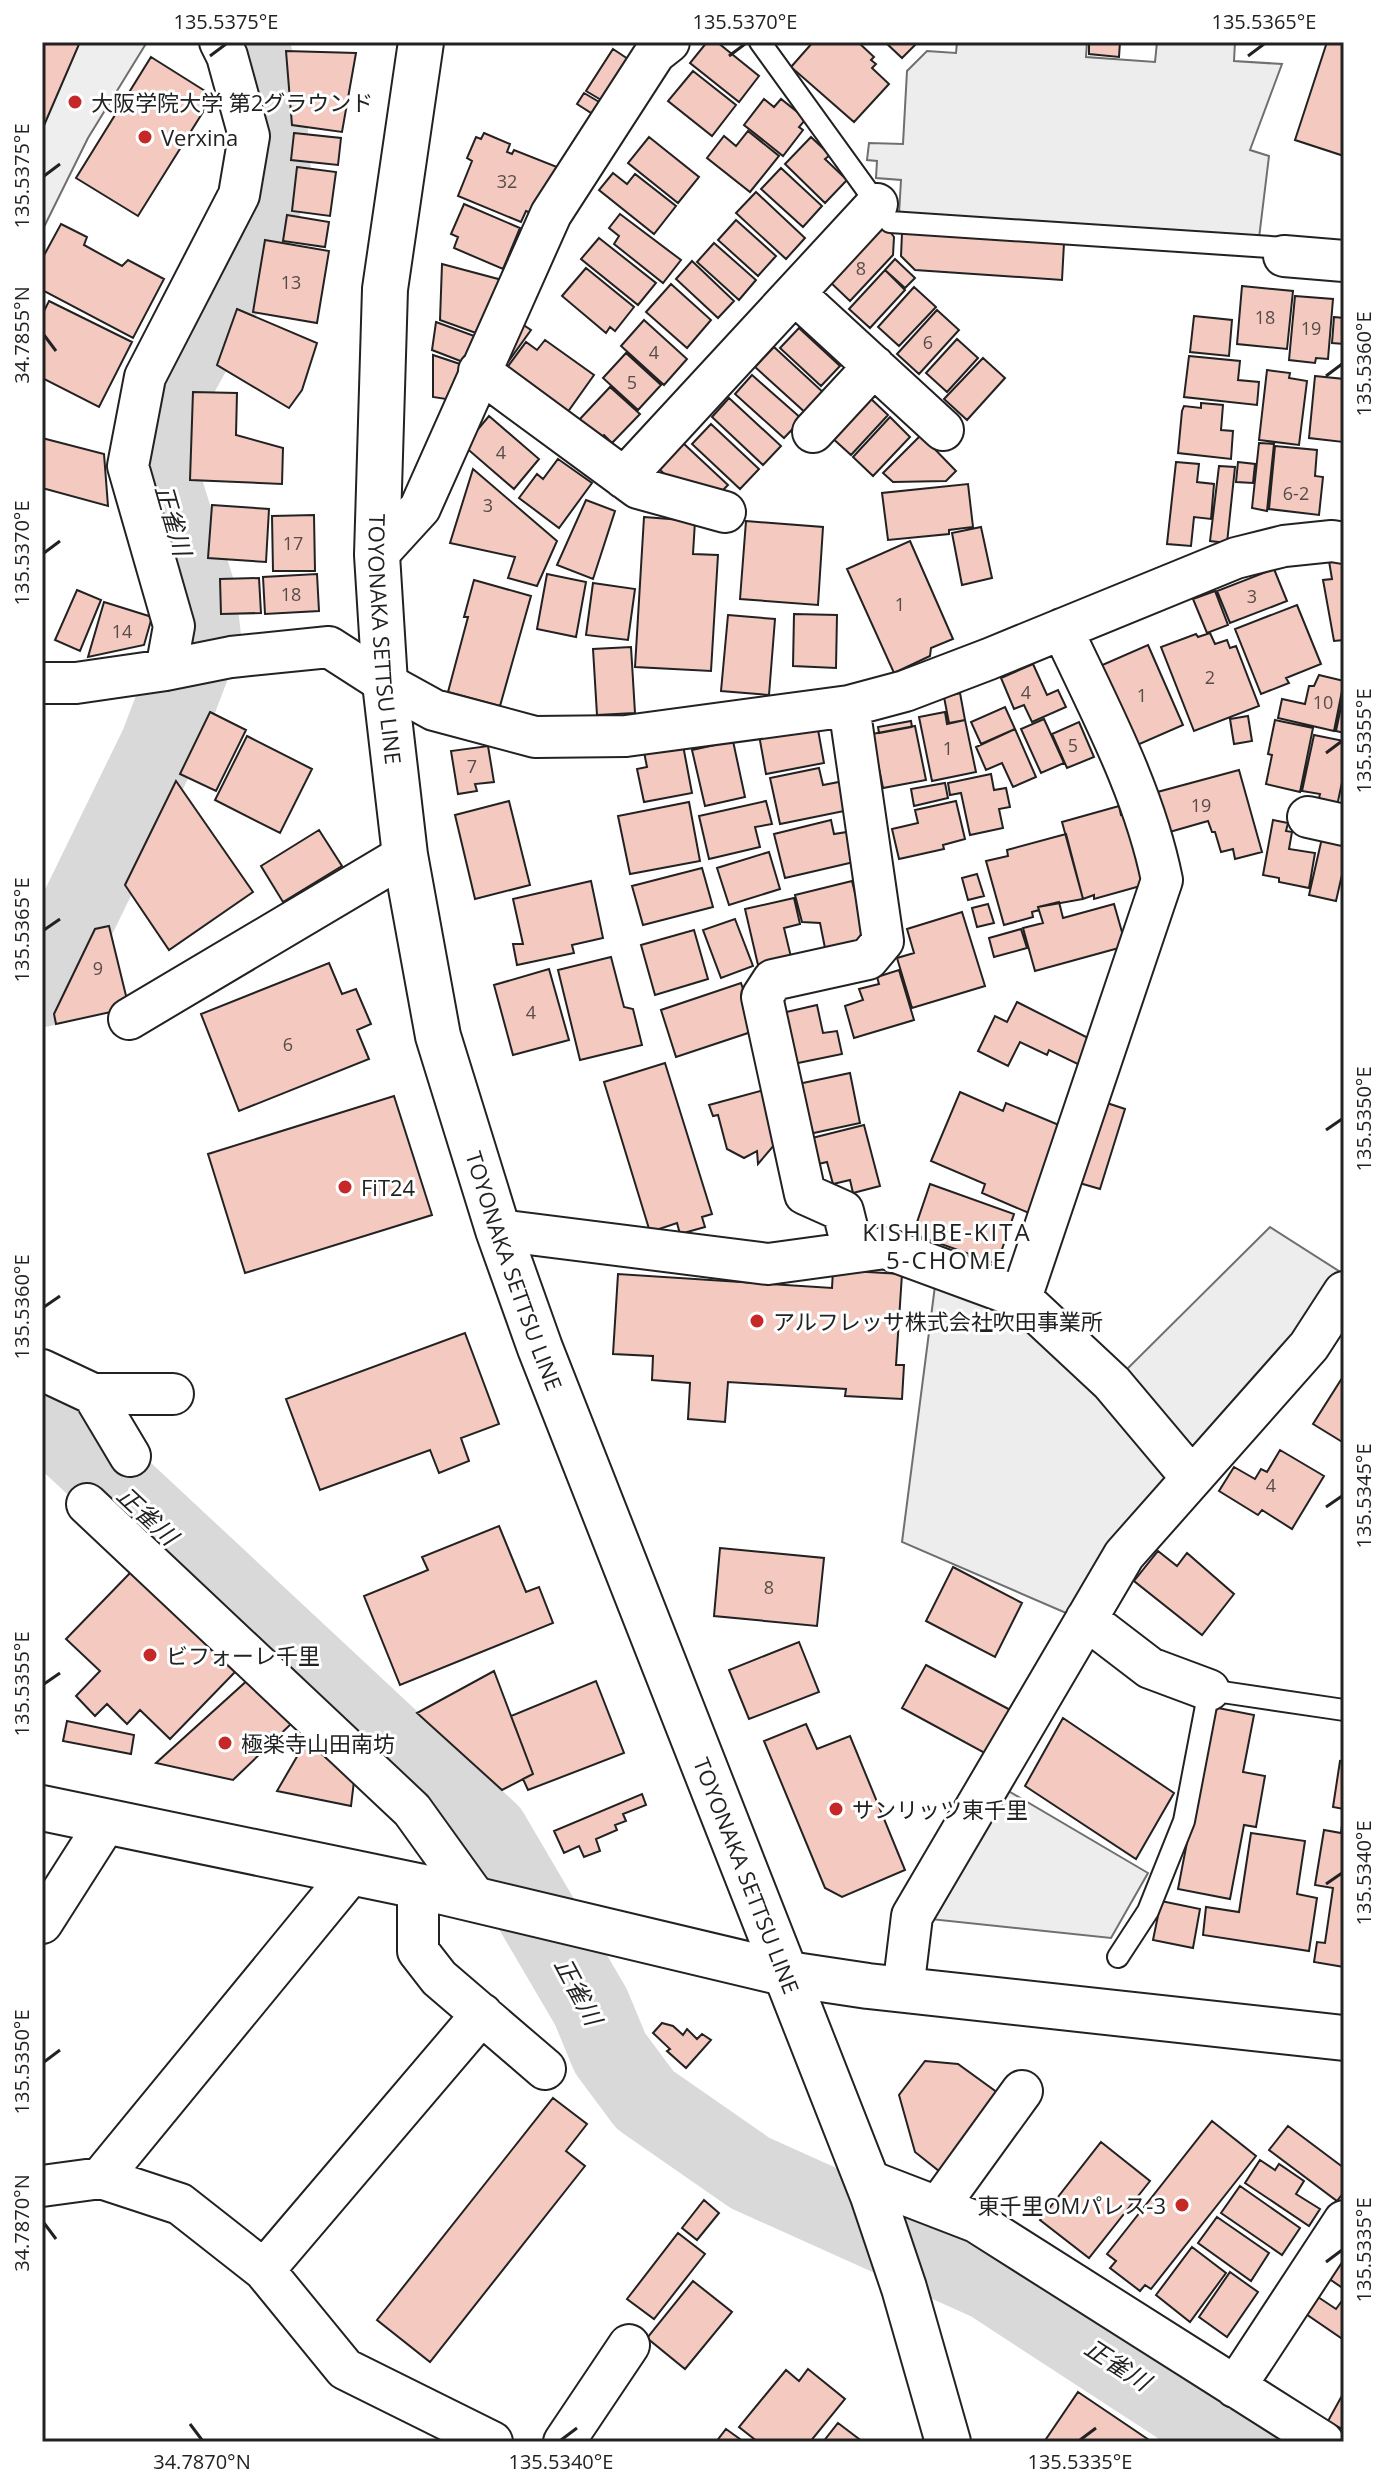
<svg xmlns="http://www.w3.org/2000/svg" width="1386" height="2484" font-family="'Open Sans','Noto Sans JP',sans-serif">
  <style>
    .green { fill: #eee; stroke: #6f6f6f; stroke-width: 2 }
    .parking { fill: #ededed; stroke: #6f6f6f; stroke-width: 2 }
    .lines { fill: none; stroke-linecap: round; stroke-linejoin: round }
    .river { stroke: #d9d9d9; stroke-width: 80 }
    .building { fill: #f3c9c0; stroke: #222; stroke-width: 2 }
    .service-casing { stroke: #222; stroke-width: 24 }
    .minor-casing { stroke: #222; stroke-width: 44 }
    .tertiary-casing { stroke: #222; stroke-width: 48 }
    .secondary-casing { stroke: #222; stroke-width: 48 }
    .service { stroke: #fff; stroke-width: 20 }
    .minor { stroke: #fff; stroke-width: 40 }
    .tertiary { stroke: #fff; stroke-width: 44 }
    .secondary { stroke: #fff; stroke-width: 44 }
    .ticks { fill: none; stroke: #222; stroke-width: 3 }
    .poi-dot { fill: #c62828; stroke: #fff; stroke-width: 3 }
    .labels { text-anchor: middle; dominant-baseline: central; stroke-width: 6; stroke-linejoin: round; paint-order: stroke }
    .number-label { font-size: 18px; fill: #564c4a }
    .poi-label { font-size: 22px; fill: #222; stroke: #fff; text-anchor: start }
    .street-label { font-size: 22px; fill: #222; stroke: #fff }
    .water-label { font-size: 24px; font-style: italic; fill: #222; stroke: #fff }
    .neighbourhood-label { font-size: 24px; letter-spacing: 2px; fill: #222; stroke: #fff }
    .neatline { fill: none; stroke: #222; stroke-width: 3 }
    .ticks-label { font-size: 20px; text-anchor: middle; fill: #222 }
  </style>
  <rect width="100%" height="100%" fill="#fff"/>
  <path class="green" d="M42,42H147L88,138L42,231Z"/>
  <path class="parking" d="M957,42H1087L1086,57L1155,62L1157,42H1235L1234,61L1282,64L1250,150L1269,156L1259,238L899,214L901,180L876,178L877,161L867,160L869,143L903,144L907,71L927,51L956,53Z
    M1270,1227L1342,1273L1302,1339L1192,1458L1122,1374Z
    M936,1278L1012,1308L1175,1473L1073,1616L902,1542Z
    M1005,1789L1148,1873L1111,1938L930,1919Z"/>
  <g class="lines">
    <path class="river" d="M42,987L160,745L201,637L196,593L160,479L163,425L175,381L249,246L271,172L266,109L249,42
      M42,1391L55,1428L489,1833L591,2007L610,2053L645,2100L750,2173L990,2281L1237,2442"/>
  </g>
  <path class="building" d="M42,42H80L42,130Z
    M707,42H717L759,76L739,102L690,63Z
    M813,42H858L874,57L871,60L876,64L872,68L889,84L854,122L791,67Z
    M885,42H918L902,58Z
    M1089,42H1120L1119,57L1089,54Z
    M1327,42H1344V156L1295,140Z
    M613,49L634,63L608,104L586,91Z
    M286,51L356,53L342,132L292,125Z
    M151,57L213,96L138,216L76,178Z
    M693,71L736,105L712,136L668,101Z
    M584,93L606,106L599,118L577,104Z
    M764,99L774,107L781,99L806,119L799,127L803,130L783,156L744,125Z
    M748,131L779,156L750,192L707,158L724,136L736,146Z
    M294,133L341,138L338,165L291,160Z
    M484,133L510,144L507,152L512,154L514,150L557,167L537,215L526,211L521,222L458,196L472,161L467,158L476,137L481,139Z
    M649,137L699,177L678,203L628,163Z
    M811,137L830,155L825,159L847,180L825,203L785,164Z
    M297,167L336,172L330,216L292,211Z
    M781,168L822,206L803,227L761,189Z
    M613,173L627,184L635,174L676,206L654,234L599,190Z
    M756,192L805,238L786,259L736,213Z
    M464,204L520,228L503,269L454,248L458,237L451,234Z
    M620,214L681,260L663,283L614,244L619,236L609,228Z
    M287,215L329,222L325,247L283,241Z
    M880,218L894,237L893,255L850,301L829,281Z
    M736,220L776,256L758,276L718,240Z
    M61,224L87,237L84,245L122,266L128,260L164,279L133,338L42,290V259Z
    M902,233L1064,243L1062,280L915,270L901,256Z
    M599,238L656,283L638,305L581,259Z
    M265,240L329,251L317,323L253,312Z
    M714,243L756,280L739,300L697,262Z
    M895,259L915,278L905,288L885,270Z
    M692,261L734,301L718,318L676,279Z
    M442,264L502,280L476,333L440,320Z
    M586,268L634,307L615,331L610,327L606,333L562,296Z
    M885,270L905,290L870,328L849,309Z
    M671,284L711,320L687,348L646,312Z
    M1242,286L1293,291L1287,349L1237,344Z
    M914,287L936,307L899,346L878,327Z
    M1295,296L1333,299L1328,359L1316,358L1315,363L1289,360Z
    M49,301L132,342L99,407L42,378V315Z
    M237,309L317,343L302,390L289,408L217,365Z
    M937,310L959,330L919,374L897,354Z
    M1194,316L1232,320L1229,356L1190,352Z
    M1334,317L1344,318V344L1332,343Z
    M644,320L687,359L664,385L621,346Z
    M436,322L477,337L463,362L432,350Z
    M519,322L531,330L503,369Z
    M799,328L840,366L821,386L780,348Z
    M957,339L978,358L947,392L926,373Z
    M545,340L594,375L567,413L506,369L526,342L537,350Z
    M774,347L825,394L808,415L755,367Z
    M626,353L661,385L638,410L603,378Z
    M433,355L463,365L452,400L433,397Z
    M1189,356L1240,361L1238,380L1259,382L1257,405L1184,397Z
    M983,358L1005,378L967,420L944,399Z
    M1267,370L1290,373L1289,378L1307,381L1299,445L1259,440Z
    M752,375L802,419L784,438L735,394Z
    M1315,376L1344,379L1343,442L1309,438Z
    M610,387L640,414L612,443L604,435L599,439L579,420Z
    M193,392L237,393L236,435L283,448L282,484L190,480Z
    M868,396L888,415L851,455L830,436Z
    M729,398L781,446L763,465L712,417Z
    M1201,403L1223,405L1221,430L1233,431L1231,459L1178,453L1182,411L1184,406L1201,408Z
    M489,416L539,459L514,489L464,446Z
    M890,417L910,437L873,476L853,457Z
    M711,424L759,469L740,489L692,444Z
    M921,435L956,471L946,481L893,482L883,473Z
    M42,438L104,454L108,506L42,488Z
    M683,443L728,485L716,497L676,485L659,469Z
    M1259,443L1274,444L1267,511L1252,508Z
    M1275,446L1317,450L1315,476L1323,477L1319,515L1269,509Z
    M558,459L592,483L559,528L519,498L537,474L543,479Z
    M1176,462L1199,464L1197,482L1214,484L1211,519L1194,517L1191,546L1167,544Z
    M1238,462L1255,464L1253,483L1236,482Z
    M1219,466L1235,467L1227,543L1210,541Z
    M473,469L557,541L537,586L508,578L515,557L450,543Z
    M968,484L973,527L949,530V534L888,540L882,493Z
    M586,500L615,511L593,579L557,565Z
    M212,505L269,509L266,562L208,558Z
    M314,515L315,571H273L272,516Z
    M644,517L695,521L693,554L718,555L711,671L635,667Z
    M746,521L823,527L818,605L740,599Z
    M981,527L992,578L962,585L952,533Z
    M910,541L953,639L931,648L930,656L894,673L847,569Z
    M1344,558V640L1334,641L1323,580L1332,579L1329,561Z
    M1274,569L1287,601L1230,623L1217,591Z
    M317,574L319,611L265,614L263,577Z
    M547,574L586,582L576,637L537,629Z
    M259,578L261,613L221,614L220,579Z
    M474,580L531,596L500,706L448,692L468,617H464Z
    M593,583L635,589L628,640L586,635Z
    M77,590L101,600L80,651L55,640Z
    M1215,591L1228,625L1207,633L1193,599Z
    M104,602L152,617L144,645L88,657Z
    M1297,605L1321,664L1286,678L1289,683L1261,694L1235,629Z
    M794,614L837,615L836,668L793,666Z
    M728,615L775,619L769,695L721,691Z
    M1210,633L1215,644L1227,640L1230,648L1236,646L1259,706L1194,731L1161,647L1196,634L1198,637Z
    M1148,645L1183,725L1135,746L1100,666Z
    M631,647L635,713L597,715L593,649Z
    M1033,664L1047,695L1058,690L1066,707L1032,722L1024,705L1014,709L1001,678Z
    M1319,675L1344,681L1334,731L1278,718L1282,699L1305,704L1309,686H1314Z
    M1344,692V733L1336,731Z
    M960,693L965,720L949,723L944,697Z
    M1005,707L1015,729L981,744L971,722Z
    M210,712L246,730L216,791L180,774Z
    M945,712L947,724L965,720L976,772L932,781L919,717Z
    M1248,716L1252,741L1234,744L1230,719Z
    M1044,719L1064,763L1041,773L1021,729Z
    M1275,720L1313,728L1300,792L1266,784L1272,755L1268,754Z
    M911,721L912,727L879,733L878,727Z
    M1079,722L1094,757L1067,768L1052,734Z
    M817,724L824,763L766,774L759,735Z
    M915,726L926,780L883,788L872,734Z
    M1015,729L1036,777L1013,787L1002,763L986,770L976,747Z
    M1314,735L1344,741V773L1337,806L1318,802L1320,794L1302,791Z
    M247,736L312,769L280,833L215,800Z
    M682,740L692,793L644,802L637,769L647,767L643,747Z
    M733,741L745,797L705,806L692,750Z
    M488,746L494,782L475,784L477,791L458,794L451,751Z
    M819,768L823,785L849,780L854,809L780,824L770,778Z
    M1239,770L1262,852L1235,859L1233,849L1221,852L1215,832H1212L1208,821L1166,833L1150,794Z
    M991,774L994,790L1006,788L1010,807L999,809L1003,828L970,835L961,793L950,795L948,783Z
    M176,781L253,892L169,950L125,885Z
    M945,783L948,798L914,806L911,789Z
    M509,801L530,885L475,899L455,815Z
    M766,801L772,824L755,827L760,847L709,859L699,816Z
    M956,801L965,839L943,845L944,849L899,859L892,829L918,823L915,810Z
    M689,802L700,861L630,874L618,816Z
    M1119,806L1121,815L1126,814L1151,883L1094,899V895L1083,899L1062,822Z
    M831,820L834,834L847,832L854,862L785,878L774,834Z
    M1273,820L1288,823L1286,831L1292,832L1289,849L1315,853L1309,888L1279,882V878L1263,875Z
    M319,830L342,866L283,902L261,866Z
    M1066,834L1083,899L1038,907L1039,910L1032,912L1033,917L1004,925L986,861L1008,856L1007,850Z
    M1322,838L1344,843V866L1336,901L1309,895Z
    M769,852L780,889L729,905L717,868Z
    M702,868L713,907L643,925L632,886Z
    M977,874L984,896L968,900L962,878Z
    M591,881L603,938L572,945L574,953L517,965L513,944H523L513,899Z
    M852,881L864,929L854,947L826,953L820,923L802,922L795,895Z
    M794,898L800,924L784,928L791,957L758,965L745,909Z
    M1059,902L1063,918L1114,904L1126,946L1035,971L1023,928L1043,923L1038,907Z
    M988,904L994,923L977,927L972,908Z
    M962,912L985,986L912,1008L897,958L914,953L907,929Z
    M735,919L753,966L721,978L703,930Z
    M109,926L129,1008L56,1024L54,1014L95,929Z
    M1021,929L1027,948L994,957L989,938Z
    M694,930L708,979L655,995L641,945Z
    M611,957L624,1007L633,1009L642,1045L580,1060L558,970Z
    M329,963L342,994L356,989L371,1024L357,1030L369,1059L239,1111L201,1014Z
    M549,969L569,1040L513,1055L494,985Z
    M899,970L914,1020L854,1038L845,1006L863,1000L859,989L879,984L877,977Z
    M741,983L757,1030L676,1057L661,1010Z
    M1017,1002L1100,1044L1088,1069L1049,1050L1047,1055L1020,1042L1008,1066L978,1051L995,1016L1007,1022Z
    M817,1005L823,1033L837,1031L842,1054L793,1064L782,1013Z
    M665,1063L712,1214L702,1217L705,1227L680,1234L677,1223L650,1232L604,1082Z
    M850,1073L860,1123L809,1134L798,1084Z
    M768,1089L781,1137L758,1164L757,1151L744,1158L727,1149L718,1115L713,1116L709,1105Z
    M960,1092L1003,1111L1006,1103L1071,1130L1036,1216L982,1193L985,1184L931,1161Z
    M394,1096L432,1215L245,1273L208,1154Z
    M1101,1101L1125,1109L1100,1189L1076,1182Z
    M864,1125L880,1186L853,1193L850,1180L833,1184L827,1162L814,1165L808,1139Z
    M930,1184L1014,1214L997,1264L913,1234Z
    M833,1270L902,1274L896,1365H904L902,1399L845,1396L846,1389L728,1382L725,1422L688,1419L690,1383L652,1380L653,1356L613,1354L618,1274L832,1288Z
    M465,1333L499,1424L461,1438L469,1461L439,1473L430,1450L320,1490L286,1399Z
    M1344,1375V1443L1313,1424Z
    M1280,1450L1324,1476L1292,1529L1262,1510L1258,1515L1219,1491L1234,1467L1255,1479L1261,1469L1267,1472Z
    M499,1526L526,1592L539,1587L553,1623L400,1685L364,1596L428,1570L422,1557Z
    M720,1548L824,1558L817,1626L714,1616Z
    M1158,1551L1177,1566L1187,1553L1234,1594L1202,1635L1134,1581Z
    M953,1567L1022,1603L995,1657L926,1621Z
    M131,1572L235,1672L170,1739L140,1710L127,1724L107,1704L95,1716L76,1696L100,1671L66,1639Z
    M799,1642L819,1692L749,1719L729,1670Z
    M926,1665L1016,1713L992,1757L902,1708Z
    M494,1671L533,1774L502,1790L417,1713Z
    M250,1678L293,1722L233,1780L156,1763Z
    M596,1681L624,1753L528,1790L523,1779L533,1774L511,1716Z
    M1213,1707L1254,1715L1243,1772L1265,1776L1256,1827L1244,1825L1230,1899L1178,1889Z
    M1063,1718L1174,1793L1136,1859L1025,1786Z
    M67,1721L134,1735L131,1754L63,1741Z
    M806,1724L817,1749L850,1736L905,1870L842,1897L825,1888L764,1741Z
    M306,1741L354,1781L351,1806L277,1791Z
    M1340,1761L1344,1762V1967L1314,1962L1317,1942L1325,1943L1333,1888L1315,1885L1324,1830L1341,1833L1344,1809L1333,1807Z
    M642,1794L646,1805L623,1814L626,1821L615,1825L617,1830L596,1839L600,1851L584,1857L579,1846L564,1853L554,1831Z
    M1251,1833L1305,1841L1297,1894L1317,1898L1309,1951L1203,1935L1206,1907L1239,1912Z
    M1161,1901L1200,1909L1193,1948L1153,1940Z
    M662,2023L673,2026L683,2035L687,2029L697,2039L702,2034L711,2040L686,2068L667,2051L670,2049L653,2033Z
    M925,2061L958,2064L998,2093L939,2171L915,2152L899,2095Z
    M553,2098L587,2124L566,2151L585,2166L430,2362L377,2320Z
    M1212,2121L1256,2156L1151,2289L1145,2285L1140,2291L1110,2268L1116,2261L1107,2254Z
    M1288,2126L1344,2168V2192L1337,2201L1269,2150Z
    M1101,2142L1150,2181L1089,2258L1040,2220Z
    M1260,2160L1275,2170L1279,2164L1304,2181L1296,2194L1320,2209L1309,2226L1245,2183Z
    M1240,2186L1300,2228L1282,2255L1221,2213Z
    M704,2200L719,2213L697,2240L682,2228Z
    M1217,2217L1269,2253L1251,2281L1198,2243Z
    M678,2233L705,2254L654,2319L627,2299Z
    M1192,2247L1226,2273L1190,2322L1156,2295Z
    M1335,2261L1344,2267V2289L1325,2276Z
    M1230,2272L1258,2292L1227,2337L1199,2317Z
    M693,2281L732,2312L685,2369L647,2338Z
    M1315,2295L1336,2309L1344,2298V2340L1303,2312Z
    M808,2369L845,2399L810,2442H758L739,2427L786,2370L799,2381Z
    M1078,2392L1152,2442H1044Z
    M1344,2392V2430L1328,2421Z
    M838,2423L863,2442H823Z
    M726,2429L744,2442H716Z"/>
  <g class="lines">
    <defs>
      <path id="service" d="M760,42L890,222L1285,248L1284,256
        M1118,1957L1148,1911L1184,1821L1209,1690L1344,1710"/>
      <path id="minor" d="M1284,256L1344,261
        M795,294L943,430
        M479,371L638,488L725,512
        M813,432L874,366
        M624,478L877,204
        M377,555L420,508L551,214L655,53L669,42
        M166,670L174,626L128,466L145,377L239,195L249,136L227,56L220,42
        M42,683H76L166,670L231,657L329,647L385,683L434,710L535,737L626,736L849,706L905,691L989,659L1236,558L1284,546L1332,541L1344,543
        M849,706L883,941L868,959L773,980L762,997L805,1194L843,1211L853,1251
        M1308,817L1344,825
        M129,1019L405,855
        M498,1230L768,1264L885,1248L1021,1298L1112,1383L1192,1478
        M1021,1298L1162,880C1144,791 1100,710 1062,629
        M42,1370L93,1394H173
        M93,1394L130,1456
        M87,1504L412,1810L476,1899
        M1086,1619L1150,1668L1209,1690
        M418,1886V1951L439,1978L545,2069
        M42,1923L107,1821
        M903,1990L912,1916L1124,1555L1309,1346L1344,1292
        M101,2178L353,1871
        M867,2180L976,2222L1323,2442
        M42,2186L101,2178L180,2204L264,2270L345,2369L492,2442
        M938,2207L1022,2091
        M264,2270L482,2014
        M1235,2387L1344,2221
        M564,2442L629,2345"/>
      <path id="tertiary" d="M42,1808L418,1886L788,1974L868,1986L1344,2038"/>
      <g id="secondary">
        <path id="s1" d="M421,42L385,289L377,555L385,683L405,855L438,1036L498,1230L540,1348L873,2196L904,2288L948,2442"/>
      </g>
    </defs>
    <use href="#service" class="service-casing"/>
    <use href="#minor" class="minor-casing"/>
    <use href="#tertiary" class="tertiary-casing"/>
    <use href="#secondary" class="secondary-casing"/>
    <use href="#service" class="service"/>
    <use href="#minor" class="minor"/>
    <use href="#tertiary" class="tertiary"/>
    <use href="#secondary" class="secondary"/>
  </g>
  <path class="ticks" d="M210,56L226,44M729,56L745,44M1248,56L1264,44M44,176L60,164M44,335L56,351M1326,376L1342,364M44,553L60,541M1326,753L1342,741M44,930L60,919M1326,1130L1342,1119M44,1307L60,1296M1326,1507L1342,1496M44,1684L60,1673M1326,1884L1342,1873M44,2062L60,2050M44,2223L56,2239M1326,2262L1342,2250M190,2424L202,2440M561,2440L577,2428M1080,2440L1096,2428"/>
  <g class="poi-dot">
    <circle cx="75" cy="102" r="8"/>
    <circle cx="145" cy="137" r="8"/>
    <circle cx="345" cy="1187" r="8"/>
    <circle cx="757" cy="1321" r="8"/>
    <circle cx="150" cy="1655" r="8"/>
    <circle cx="225" cy="1743" r="8"/>
    <circle cx="836" cy="1809" r="8"/>
    <circle cx="1182" cy="2205" r="8"/>
  </g>
  <g class="labels">
    <g class="number-label">
      <text x="507" y="181">32</text>
      <text x="861" y="268">8</text>
      <text x="291" y="282">13</text>
      <text x="1265" y="317">18</text>
      <text x="1311" y="328">19</text>
      <text x="928" y="342">6</text>
      <text x="654" y="352">4</text>
      <text x="632" y="382">5</text>
      <text x="501" y="452">4</text>
      <text x="1296" y="493">6-2</text>
      <text x="488" y="505">3</text>
      <text x="293" y="543">17</text>
      <text x="291" y="594">18</text>
      <text x="1252" y="596">3</text>
      <text x="900" y="604">1</text>
      <text x="122" y="631">14</text>
      <text x="1210" y="677">2</text>
      <text x="1026" y="692">4</text>
      <text x="1142" y="695">1</text>
      <text x="1323" y="702">10</text>
      <text x="1073" y="745">5</text>
      <text x="948" y="748">1</text>
      <text x="472" y="766">7</text>
      <text x="1201" y="805">19</text>
      <text x="98" y="968">9</text>
      <text x="531" y="1012">4</text>
      <text x="288" y="1044">6</text>
      <text x="1271" y="1485">4</text>
      <text x="769" y="1587">8</text>
    </g>
    <g class="poi-label">
      <text x="91" y="102">大阪学院大学 第2グラウンド</text>
      <text x="161" y="137">Verxina</text>
      <text x="361" y="1187">FiT24</text>
      <text x="773" y="1321">アルフレッサ株式会社吹田事業所</text>
      <text x="166" y="1655">ビフォーレ千里</text>
      <text x="241" y="1743">極楽寺山田南坊</text>
      <text x="852" y="1809">サンリッツ東千里</text>
      <text x="1166" y="2205" text-anchor="end">東千里OMパレス-3</text>
    </g>
    <g class="street-label">
      <text stroke="none"><textPath href="#s1" startOffset="600">TOYONAKA SETTSU LINE</textPath></text>
      <text stroke="none"><textPath href="#s1" startOffset="1248">TOYONAKA SETTSU LINE</textPath></text>
      <text stroke="none"><textPath href="#s1" startOffset="1896">TOYONAKA SETTSU LINE</textPath></text>
    </g>
    <g class="water-label">
      <text transform="translate(174 520) rotate(74)">正雀川</text>
      <text transform="translate(148 1515) rotate(43)">正雀川</text>
      <text transform="translate(579 1991) rotate(62)">正雀川</text>
      <text transform="translate(1118 2364) rotate(33)">正雀川</text>
    </g>
    <g class="neighbourhood-label">
      <text x="947" y="1231">KISHIBE-KITA<tspan x="947" dy="28">5-CHOME</tspan></text>
    </g>
  </g>
  <rect width="1386" height="2484" fill="none" stroke="#ffffff" stroke-width="88"/>
  <rect x="44" y="44" width="1298" height="2396" class="neatline"/>
  <g class="ticks-label">
    <text x="226" y="29">135.5375°E</text>
    <text x="745" y="29">135.5370°E</text>
    <text x="1264" y="29">135.5365°E</text>
    <text transform="translate(22 176) rotate(-90)" y="7">135.5375°E</text>
    <text transform="translate(22 335) rotate(-90)" y="7">34.7855°N</text>
    <text transform="translate(1364 364) rotate(-90)" y="7">135.5360°E</text>
    <text transform="translate(22 553) rotate(-90)" y="7">135.5370°E</text>
    <text transform="translate(1364 741) rotate(-90)" y="7">135.5355°E</text>
    <text transform="translate(22 930) rotate(-90)" y="7">135.5365°E</text>
    <text transform="translate(1364 1119) rotate(-90)" y="7">135.5350°E</text>
    <text transform="translate(22 1307) rotate(-90)" y="7">135.5360°E</text>
    <text transform="translate(1364 1496) rotate(-90)" y="7">135.5345°E</text>
    <text transform="translate(22 1684) rotate(-90)" y="7">135.5355°E</text>
    <text transform="translate(1364 1873) rotate(-90)" y="7">135.5340°E</text>
    <text transform="translate(22 2062) rotate(-90)" y="7">135.5350°E</text>
    <text transform="translate(22 2223) rotate(-90)" y="7">34.7870°N</text>
    <text transform="translate(1364 2250) rotate(-90)" y="7">135.5335°E</text>
    <text x="202" y="2469">34.7870°N</text>
    <text x="561" y="2469">135.5340°E</text>
    <text x="1080" y="2469">135.5335°E</text>
  </g>
</svg>
